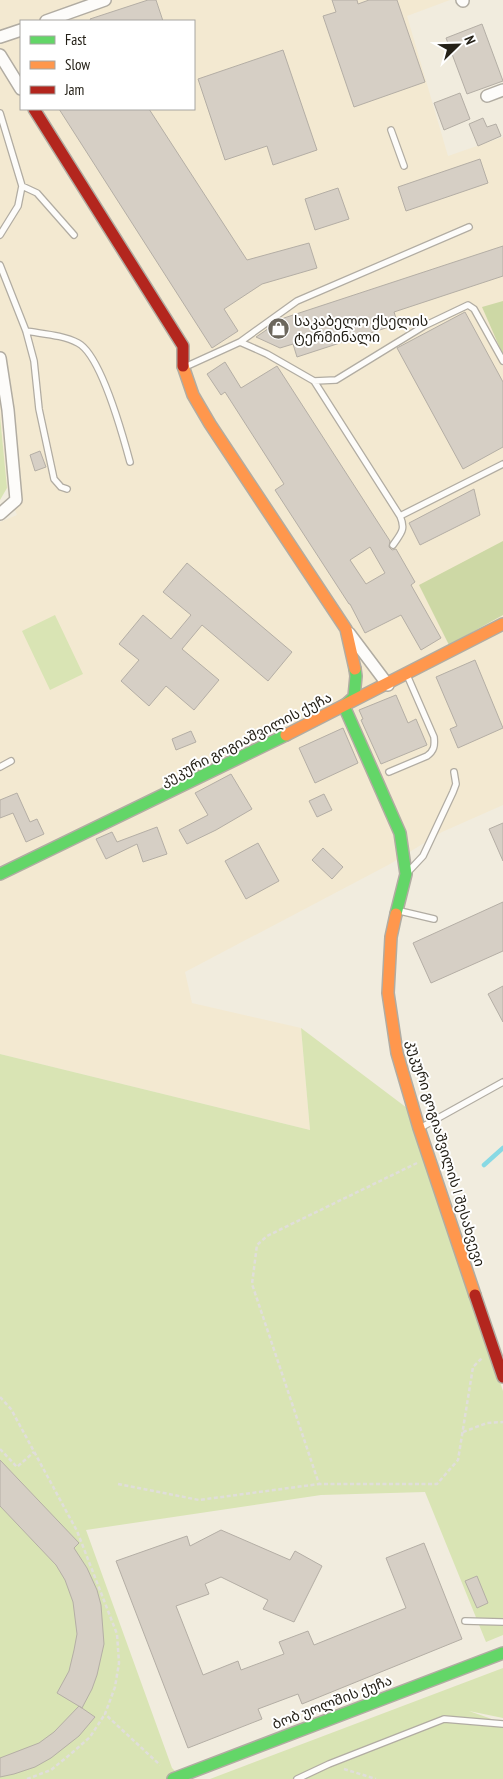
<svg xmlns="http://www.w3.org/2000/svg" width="503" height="1779" font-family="'PT Sans Narrow','Noto Sans Georgian',sans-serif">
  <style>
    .built { fill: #f3e9d1; fill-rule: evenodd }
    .green { fill: #d9e4b4 }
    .forest { fill: #cdd8a5 }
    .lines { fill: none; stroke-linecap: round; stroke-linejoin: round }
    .stream { stroke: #88d9e4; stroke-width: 4.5 }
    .building { fill: #d6cfc5; stroke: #b4aea5; fill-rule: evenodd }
    .lane-casing { stroke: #b1aca2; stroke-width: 8 }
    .street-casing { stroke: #b1aca2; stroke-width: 14 }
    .fast-casing { stroke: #b1aca2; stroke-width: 14 }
    .slow-casing { stroke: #b1aca2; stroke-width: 14 }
    .jam-casing { stroke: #b1aca2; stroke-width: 14 }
    .path { stroke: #e0deda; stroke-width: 2.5; stroke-dasharray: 4 2.5; stroke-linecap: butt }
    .lane { stroke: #fdfcfa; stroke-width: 5.5 }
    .street { stroke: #fdfcfa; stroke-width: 11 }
    .fast { stroke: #63d668; stroke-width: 11 }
    .slow { stroke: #ff974d; stroke-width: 11 }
    .jam { stroke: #b3261e; stroke-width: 11 }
    .labels { text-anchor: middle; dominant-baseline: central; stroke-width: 4; stroke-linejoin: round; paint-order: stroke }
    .poi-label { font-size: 14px; fill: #242017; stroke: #fff; text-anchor: start }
    .street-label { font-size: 14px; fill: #242017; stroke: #fff }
  </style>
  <rect width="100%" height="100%" fill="#f1ecde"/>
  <path class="built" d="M0,0H450L407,16L448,156L503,137V805L442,832L390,864L185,972L192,1003L301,1028L310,1130L0,1054V522L17,515L7,488L0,416ZM21,21H194V109H21Z"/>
  <path class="green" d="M0,416L7,488L0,500Z
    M55,615L83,674L50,690L22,631Z
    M301,1028L407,1108L503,1391V1635L486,1642L425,1492L321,1495L86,1530L172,1768L183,1779H0V1054L310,1130Z
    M503,1668V1718L469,1711L503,1723V1779H210Z"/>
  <path class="forest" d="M503,301V355L482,307Z
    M503,541V615L449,645L419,585Z"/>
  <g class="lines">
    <path class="stream" d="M484,1165L503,1148"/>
  </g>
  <path class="building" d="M148,0H156L163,21H91L90,19Z
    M332,0H357L358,4L369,0H397L425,82L354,107L323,16L336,12Z
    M482,24L503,81L467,94L446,38Z
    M283,50L317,150L273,165L267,146L225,160L198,79Z
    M460,93L470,119L444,130L434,103Z
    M59,109H149L247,260L309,243L317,268L262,284L224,309L238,331L212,348Z
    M483,118L487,127L496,124L501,136L478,146L469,124Z
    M480,159L488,183L406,211L398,187Z
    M338,188L349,219L315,230L305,199Z
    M503,246V276L394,312L398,324L297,357L293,344L280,348L256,337L284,318Z
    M465,312L503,382V447L463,469L397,348Z
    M225,362L241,388L277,366L390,541L389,547L392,550L396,549L415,582L411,585L441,638L421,650L401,615L365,633L350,604H349L275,490L284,484L225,392L221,395L207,374ZM370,547L385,573L366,584L350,560Z
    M40,451L46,467L35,471L30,455Z
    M474,489L480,515L420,545L409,523Z
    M187,563L292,652L268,681L202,625L182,649L219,680L194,710L166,686L149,706L121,681L139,660L119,644L143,615L171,639L191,615L163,592Z
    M475,660L503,728L458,748L450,729L457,726L436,677Z
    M396,695L408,723L416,719L427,745L381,764L361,720L363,719L359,710Z
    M343,728L358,763L315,783L299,748Z
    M191,731L196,742L176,750L172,739Z
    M231,774L252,809L216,830L187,844L179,830L208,815L195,793Z
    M17,793L30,822L37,819L44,834L26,842L13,813L0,818V800Z
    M324,794L332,810L317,817L309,801Z
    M503,823V861L489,829Z
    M157,827L167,854L143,862L137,844L106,859L96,839L112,832L117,842Z
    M258,843L279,881L246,899L225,861Z
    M323,848L343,867L332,879L312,860Z
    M503,902V951L431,983L413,943Z
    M503,986V1022L488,994Z
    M0,1460L79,1543L74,1548L87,1568L97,1590L101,1605L104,1644L97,1675L92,1689L82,1708L57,1693L69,1671L74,1650L77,1634L73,1602L65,1580L56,1565L0,1506Z
    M221,1530L290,1560L295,1551L322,1566L294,1622L263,1609L268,1600L221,1577L205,1584L209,1594L176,1606L203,1675L238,1661L241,1670L284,1654L279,1642L308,1631L314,1645L406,1608L386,1558L424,1543L462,1639L302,1704L298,1694L258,1709L262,1719L188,1748L116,1561L187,1536L190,1546Z
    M477,1576L488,1603L477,1608L465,1581Z
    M79,1706L95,1717L79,1736L51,1758L35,1767L14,1774L0,1777V1758L39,1743L54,1732Z"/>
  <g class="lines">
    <defs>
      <path id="lane" d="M0,113L22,186L18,206L0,235
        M391,130L404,166
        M22,186L37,193L74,235
        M0,265L26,331L34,361L39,409L54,479L61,487L67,489
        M26,331C43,334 63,335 78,343C101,355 123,436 130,462
        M240,342L267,354L314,381L336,380L424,326L468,305L474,309L503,361
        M185,367L240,342L297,301L469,227
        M314,381L400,516C406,530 401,533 393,545
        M400,516L503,464
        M0,767L11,761
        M389,772L427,756C434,751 435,746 434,737L407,675
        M408,872L423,856L453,792L456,784L454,772
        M400,911L434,919
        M422,1127L503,1082
        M465,1621L503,1622
        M297,1779L329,1764L444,1719L503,1724"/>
      <path id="street" d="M462,0L463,1
        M46,21L105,0
        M0,37L21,30
        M0,55L21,89
        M487,96L503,90
        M0,358L8,410L16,500L0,514
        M349,633L388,685"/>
      <path id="fast" d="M355,669L356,676L354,697L344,706L400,833L406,874L396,914
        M0,874L286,735
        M173,1779L503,1653"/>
      <path id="slow" d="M183,366L193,395L210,424L346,629L355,669
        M286,735L503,624
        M396,914L391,937L388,993L397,1053L419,1128L475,1295"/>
      <path id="jam" d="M34,109L183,346V366
        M475,1295L503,1377"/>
    </defs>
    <use href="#lane" class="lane-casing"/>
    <use href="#street" class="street-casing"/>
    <use href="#fast" class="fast-casing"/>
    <use href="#slow" class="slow-casing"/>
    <use href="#jam" class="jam-casing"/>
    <path class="path" d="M417,1163L267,1236L257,1245L252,1284L319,1484H437L458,1460L473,1367L482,1358
      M0,1397L11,1409L77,1531L117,1634L119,1663L115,1687L105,1714L160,1765
      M463,1432L487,1423L503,1422
      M0,1449L17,1467L34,1452
      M118,1484L199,1500L319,1484
      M344,1769L376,1779
      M27,1779L51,1770L73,1752L90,1737L105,1714"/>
    <use href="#lane" class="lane"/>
    <use href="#street" class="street"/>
    <use href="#fast" class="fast"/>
    <use href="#slow" class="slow"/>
    <use href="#jam" class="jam"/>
  </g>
  <defs>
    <symbol id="shop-disc" viewBox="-11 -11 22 22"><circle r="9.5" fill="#6c675d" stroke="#fff"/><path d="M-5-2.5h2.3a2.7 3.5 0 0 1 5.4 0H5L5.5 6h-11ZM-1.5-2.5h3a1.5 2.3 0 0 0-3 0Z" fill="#fff"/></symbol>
  </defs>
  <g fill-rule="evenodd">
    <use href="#shop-disc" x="266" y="316" width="25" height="25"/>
  </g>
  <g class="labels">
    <g class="poi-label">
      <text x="294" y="321">საკაბელო ქსელის<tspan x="294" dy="16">ტერმინალი</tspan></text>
    </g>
    <g class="street-label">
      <text transform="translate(246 739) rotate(-27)">კუკური გოგიაშვილის ქუჩა</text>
      <text transform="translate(446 1153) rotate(73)">კუკური გოგიაშვილის I შესახვევი</text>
      <text transform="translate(332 1702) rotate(-21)">ბობ უოლშის ქუჩა</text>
    </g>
  </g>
  <rect x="20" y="20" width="175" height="90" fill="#ffffff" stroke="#a7a6a2"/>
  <rect x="30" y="36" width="25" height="8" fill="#63d668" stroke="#a7a6a2"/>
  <text x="65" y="45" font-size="15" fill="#242017">Fast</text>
  <rect x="30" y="61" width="25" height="8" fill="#ff974d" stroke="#a7a6a2"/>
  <text x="65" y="70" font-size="15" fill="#242017">Slow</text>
  <rect x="30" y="86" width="25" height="8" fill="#b3261e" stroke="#a7a6a2"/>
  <text x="65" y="95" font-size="15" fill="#242017">Jam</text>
  <g transform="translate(458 45) rotate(67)" stroke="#ffffff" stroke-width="4" paint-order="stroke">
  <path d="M0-4L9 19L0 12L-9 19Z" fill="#242017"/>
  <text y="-8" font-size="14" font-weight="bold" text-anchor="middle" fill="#242017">N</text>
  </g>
</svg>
